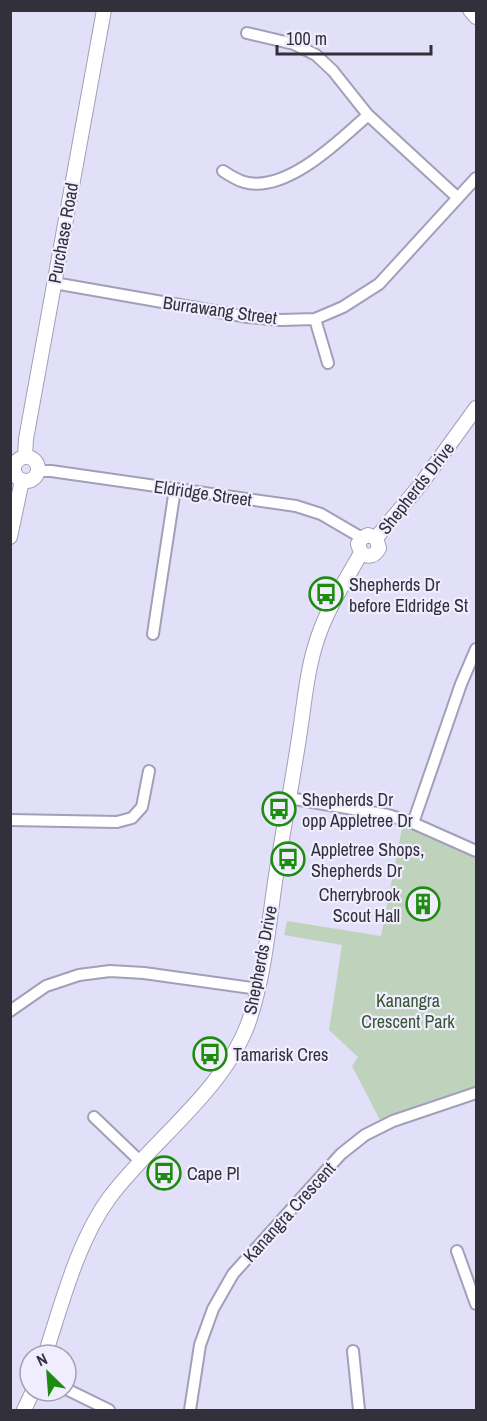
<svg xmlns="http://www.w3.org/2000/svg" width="487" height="1421" font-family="'Archivo Narrow',sans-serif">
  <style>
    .green { fill: #bfd2bc }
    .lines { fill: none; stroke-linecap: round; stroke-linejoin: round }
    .minor-casing { stroke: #a29fb8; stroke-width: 14 }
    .major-casing { stroke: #a29fb8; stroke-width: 16 }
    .minor { stroke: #fff; stroke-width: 10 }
    .major { stroke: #fff; stroke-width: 14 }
    .labels { text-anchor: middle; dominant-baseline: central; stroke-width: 4.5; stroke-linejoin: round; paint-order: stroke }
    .street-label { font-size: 18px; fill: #32303a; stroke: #efedfe }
    .poi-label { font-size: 18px; fill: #32303a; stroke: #efedfe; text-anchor: start }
    .park-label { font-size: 18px; fill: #355631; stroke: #efedfe }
  </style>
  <rect width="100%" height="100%" fill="#e2dff9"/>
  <path class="green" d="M402,828C424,830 456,849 476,859V1087L427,1102L380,1120L352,1066L358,1057L329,1030L342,945L284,935L287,921L381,936Z"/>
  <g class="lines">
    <defs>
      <path id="minor" d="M247,33L294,44L316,55L333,71L368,115L458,198
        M223,171C229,175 237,180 244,182C286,194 340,140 368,115
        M54,283L248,317L281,320L315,319L343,307L379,284L476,178
        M315,319L328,363
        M10,468L13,469
        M38,471H51L296,506L321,514L362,538
        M153,634L175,489
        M289,798L388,815L413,823L476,851
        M10,820L117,822L132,818L142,807L149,771
        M413,823L461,684L476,649
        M10,1011L46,986L79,975L110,971L144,973L259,989
        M94,1117L141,1162
        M457,1251L476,1304
        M353,1351L359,1410
        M66,1389L109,1410
        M190,1410L200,1345L213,1309L233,1274L341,1154L365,1135L393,1121L476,1093"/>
      <path id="major" d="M470,10L476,17
        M25,456L26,439L104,10
        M14 469a12 12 0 1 1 24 0a12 12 0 1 1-24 0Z
        M10,537L22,480
        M376,538L421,484L476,408
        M361,553L358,544L362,538L368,535L376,538
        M361,553C369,558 375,556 379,548L376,538
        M45,1355C62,1303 78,1240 110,1197C152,1141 223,1091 248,1024C264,978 268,930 275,882C282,836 291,790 298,744C304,709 306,671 318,637C328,607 346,580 361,553
        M24,1410L33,1391"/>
    </defs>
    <use href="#minor" class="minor-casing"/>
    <use href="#major" class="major-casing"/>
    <use href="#minor" class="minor"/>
    <use href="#major" class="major"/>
  </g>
  <defs>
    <symbol id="bus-ring" viewBox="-11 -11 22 22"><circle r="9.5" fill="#efedfe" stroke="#1d8c0f" stroke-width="1.5"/><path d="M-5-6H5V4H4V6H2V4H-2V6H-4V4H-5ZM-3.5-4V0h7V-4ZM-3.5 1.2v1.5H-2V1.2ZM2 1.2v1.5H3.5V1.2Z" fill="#1d8c0f"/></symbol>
    <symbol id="building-ring" viewBox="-11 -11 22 22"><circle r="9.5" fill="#efedfe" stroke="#1d8c0f" stroke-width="1.5"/><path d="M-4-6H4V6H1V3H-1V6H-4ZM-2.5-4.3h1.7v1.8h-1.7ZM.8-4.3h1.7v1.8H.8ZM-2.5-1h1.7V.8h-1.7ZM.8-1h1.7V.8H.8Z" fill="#1d8c0f"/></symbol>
  </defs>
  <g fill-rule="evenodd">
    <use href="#bus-ring" x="307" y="575" width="38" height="38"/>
    <use href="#bus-ring" x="260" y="790" width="38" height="38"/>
    <use href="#bus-ring" x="269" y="840" width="38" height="38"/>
    <use href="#building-ring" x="404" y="885" width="38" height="38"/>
    <use href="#bus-ring" x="191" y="1035" width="38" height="38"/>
    <use href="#bus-ring" x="145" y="1154" width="38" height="38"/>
  </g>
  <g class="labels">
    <g class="street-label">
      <text transform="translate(63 233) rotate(-80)">Purchase Road</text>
      <text transform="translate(220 310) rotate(8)">Burrawang Street</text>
      <text transform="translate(416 488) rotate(-52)">Shepherds Drive</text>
      <text transform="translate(203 493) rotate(8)">Eldridge Street</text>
      <text transform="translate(260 960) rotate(-79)">Shepherds Drive</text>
      <text transform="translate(289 1212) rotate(-48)">Kanangra Crescent</text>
    </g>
    <g class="poi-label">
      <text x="349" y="584">Shepherds Dr<tspan x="349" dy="21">before Eldridge St</tspan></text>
      <text x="302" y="799">Shepherds Dr<tspan x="302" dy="21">opp Appletree Dr</tspan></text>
      <text x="311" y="849">Appletree Shops,<tspan x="311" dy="21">Shepherds Dr</tspan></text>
      <text x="400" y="894" text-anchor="end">Cherrybrook<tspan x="400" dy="21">Scout Hall</tspan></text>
      <text x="233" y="1054">Tamarisk Cres</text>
      <text x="187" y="1173">Cape Pl</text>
    </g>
    <g class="park-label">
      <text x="408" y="1000">Kanangra<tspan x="408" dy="21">Crescent Park</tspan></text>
    </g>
  </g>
  <rect width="487" height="1421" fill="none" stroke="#32303a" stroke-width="24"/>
  <g transform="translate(48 1373) rotate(335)"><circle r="28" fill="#efedfe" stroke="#a3a1b0" stroke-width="1.5"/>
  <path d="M0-4.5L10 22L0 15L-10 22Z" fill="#1d8c0f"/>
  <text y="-9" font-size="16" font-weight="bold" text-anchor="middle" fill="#32303a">N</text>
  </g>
  <path d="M277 45v9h154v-9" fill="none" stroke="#32303a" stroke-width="3"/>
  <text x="286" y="45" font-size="18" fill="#32303a" stroke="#efedfe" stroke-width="4.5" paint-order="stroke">100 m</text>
</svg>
